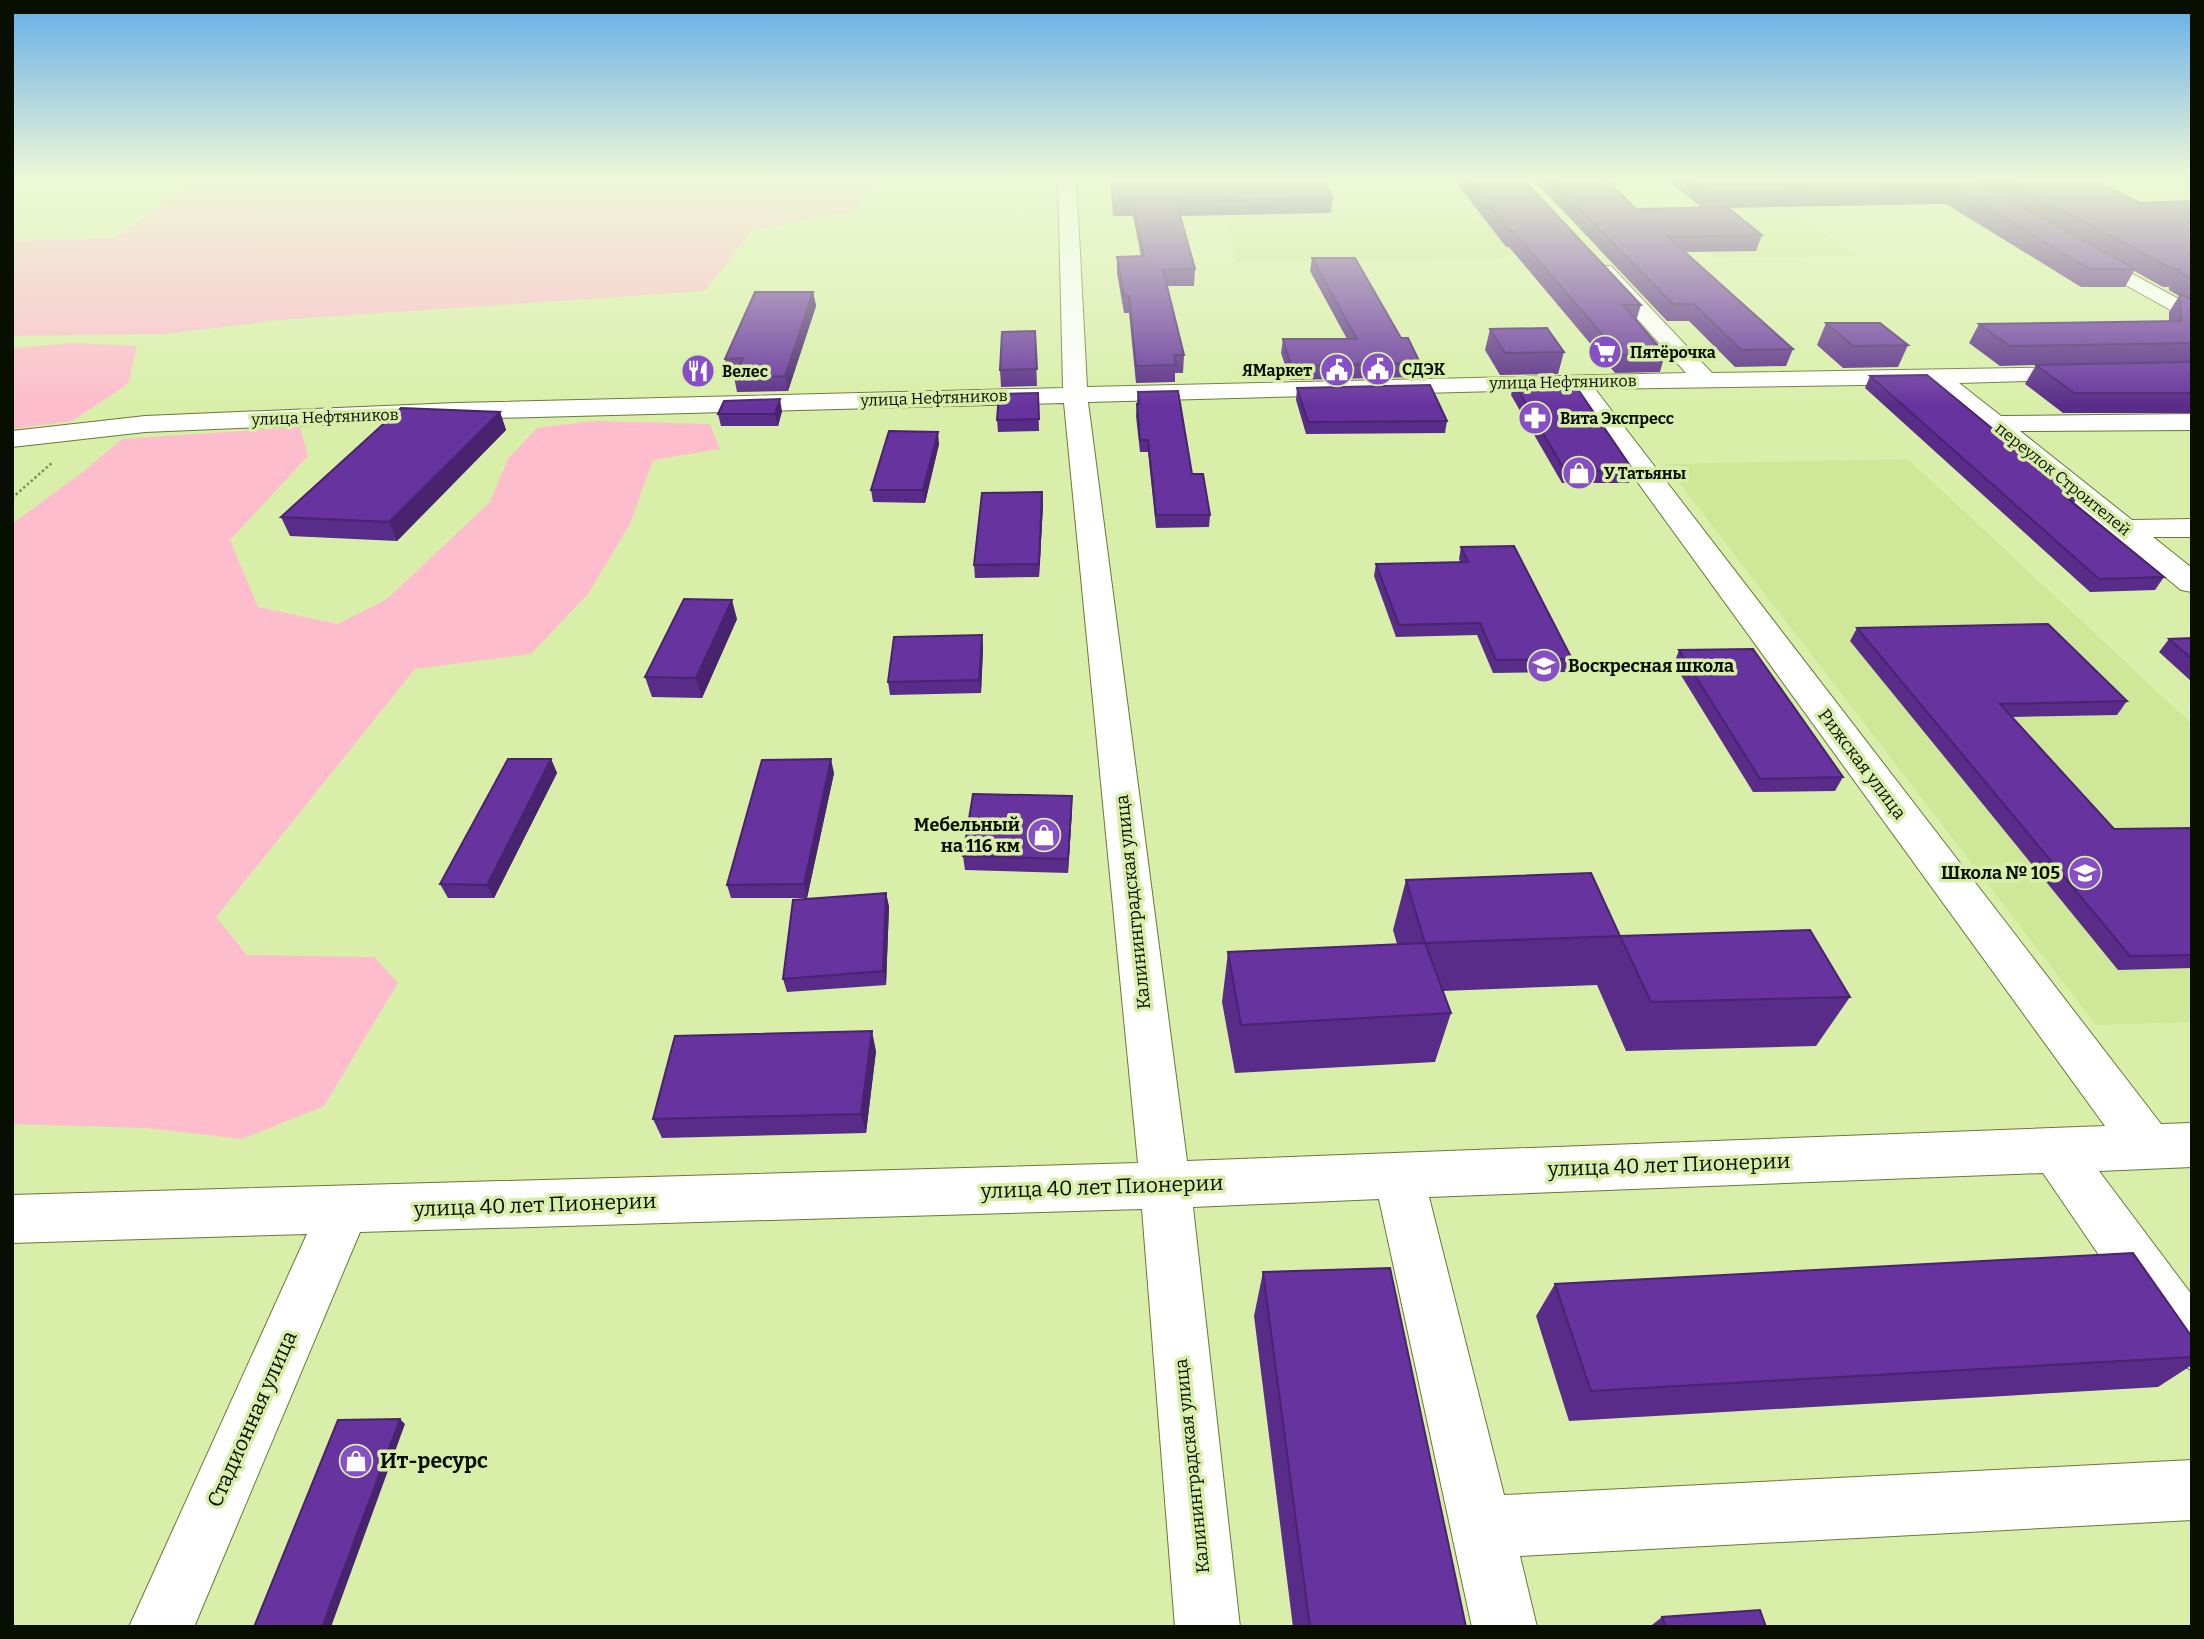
<svg xmlns="http://www.w3.org/2000/svg" width="2204" height="1639" font-family="Bitter,serif">
  <style>
    .built { fill: #cfe799 }
    .green { fill: #fdbdcd }
    .lines { fill: none; stroke-linecap: round; stroke-linejoin: round }
    .minor-casing { stroke: #677937; stroke-width: 2 }
    .path { stroke: #7e8d5f; stroke-width: 2.5; stroke-dasharray: 2.5 2.5; stroke-linecap: butt }
    .minor { fill: #fff; fill-rule: evenodd }
    .wall { fill: #592c89 }
    .shaded-wall { fill: #48246f }
    .building { fill: #67339f; stroke: #48246f; stroke-width: 2 }
    .labels { text-anchor: middle; dominant-baseline: central; stroke-width: 7; stroke-linejoin: round; paint-order: stroke }
    .far-poi-label { font-size: 16px; font-weight: bold; fill: #090f00; stroke: #d9efa9; text-anchor: start }
    .far-street-label { font-size: 16px; fill: #090f00; stroke: #d9efa9 }
    .poi-label { font-size: 18px; font-weight: bold; fill: #090f00; stroke: #d9efa9; text-anchor: end }
    .street-label { font-size: 18px; fill: #090f00; stroke: #d9efa9 }
    .near-street-label { font-size: 21px; fill: #090f00; stroke: #d9efa9 }
    .near-poi-label { font-size: 21px; font-weight: bold; fill: #090f00; stroke: #d9efa9; text-anchor: start }
  </style>
  <rect width="100%" height="100%" fill="#d9efa9"/>
  <path class="built" d="M2192,188V239L2092,190Z
    M1462,216L1521,229L1541,246L1495,260L1237,262L1224,218Z
    M1800,216L1855,256L1715,258L1669,217Z
    M1908,459L2192,724V1022L2096,1025L1665,464Z"/>
  <path class="green" d="M202,177H880L856,211L752,230L705,291L278,320L165,334L12,336V241L115,238Z
    M75,343L137,346L128,384L72,421L12,429V348Z
    M593,421L710,424L720,449L653,460L630,524L588,594L531,654L415,669L216,917L247,955L374,957L398,983L324,1106L242,1139L146,1128L12,1124V524L84,471L122,439L300,427L308,456L230,540L258,607L338,624L387,599L490,502L508,459L537,428Z"/>
  <g class="lines">
    <defs>
      <path id="minor" d="M1058,177H1076L1087,387L1686,373L1597,274L1594,270L1597,266H1611L1712,373L2081,367L2089,369L2093,374L2089,379L1959,383L2001,416L2192,414V430L2020,431L2132,520L2192,519V537H2153L2192,568V592L2181,590L1930,384L1595,389L2161,1124L2192,1123V1167L2099,1171L2192,1295V1370L2172,1362L2043,1173L1429,1197L1504,1495L2192,1460V1520L1520,1556L1537,1627H1472L1379,1199L1193,1207L1240,1627H1175L1142,1209L360,1232L194,1627H129L307,1234L12,1243V1195L1138,1163L1064,403L456,419L145,432L12,447V431L145,416L456,403L1063,388ZM1570,389L2105,1126L1187,1161L1088,402Z
        M2084,248L2192,306V322L2077,258L2074,254L2077,250Z"/>
    </defs>
    <use href="#minor" class="minor-casing"/>
    <path class="path" d="M12,498L53,462"/>
    <use href="#minor" class="minor"/>
  </g>
  <path class="wall" d="M1110,177H1321L1333,198L1331,213L1180,216L1195,269L1194,286H1167L1184,355L1183,373H1175V382L1136,383L1129,313H1124L1117,273V257L1141,256L1133,216H1113Z
    M1452,177H1521L1641,305L1636,321L1665,354L1660,372L1615,373L1509,247H1506Z
    M1531,177H1604L1636,209L1702,208L1664,177H2087L2140,203L2192,201V413H2063L2025,384L2036,365L2000,366L1969,343L1979,324L2169,321V312L2179,296L2169,290V287H2163L2134,271L2125,287H2081L1946,204L1728,208L1762,235L1756,251L1685,252L1793,349L1786,366L1735,367L1689,321H1667Z
    M1312,258L1401,338L1420,363L1418,377L1290,380L1281,353L1283,339H1347L1310,271Z
    M813,292L816,306L788,391L737,392L734,377L736,373L728,374L725,359Z
    M1826,323L1908,345L1898,367L1843,368L1817,345Z
    M1490,329L1564,352L1558,374L1500,375L1485,350Z
    M1035,331L1037,386L1001,387L1000,370Z
    M1870,376L2077,498L2074,503L2164,577L2155,590L2090,592L1865,388Z
    M1514,383L1633,470L1629,483H1562L1511,395Z
    M1297,388L1447,421L1445,433L1306,434L1296,400Z
    M1138,392L1192,474L1210,515L1209,527L1156,528L1148,452H1140L1136,416Z
    M1038,393L1039,431L998,432L997,420Z
    M782,411L778,426H721L718,414Z
    M500,412L506,430L397,541L290,536L281,517Z
    M939,444L925,503L873,502L871,490Z
    M1042,492L1043,505L1039,577L975,578L974,565Z
    M1461,547L1572,659L1568,672L1493,673L1477,635L1396,637L1374,576L1376,564L1460,562L1459,559Z
    M737,619L702,698L652,697L645,677Z
    M1857,628L2127,701L2117,715L2012,717L2114,829L2192,828V968L2118,970L1850,641Z
    M982,635L983,649L981,693L890,695L888,682Z
    M2192,638V682L2159,652L2169,639Z
    M1679,650L1843,777L1835,791L1753,792L1674,664Z
    M551,759L557,773L494,898H448L440,884Z
    M834,773L807,898H731L727,885Z
    M1072,809L1068,873L965,870L963,856Z
    M1406,880L1620,936L1850,997L1816,1046L1626,1051L1597,985L1443,991L1451,1013L1435,1062L1235,1073L1222,1002L1228,952L1397,944L1393,930Z
    M886,893L889,907L886,985L787,992L783,979Z
    M876,1051L866,1133L662,1138L653,1119Z
    M1263,1272L1466,1627H1293L1254,1316Z
    M1555,1284L2192,1337V1365L2158,1387L1569,1421L1536,1316Z
    M1662,1617L1766,1627H1653L1652,1625Z"/>
  <path class="shaded-wall" d="M813,292L816,306L788,391L785,376Z
    M780,399L782,411L778,426L775,414Z
    M500,412L506,430L397,541L389,522Z
    M938,432L939,444L925,503L923,490Z
    M1042,492L1043,505L1039,577V564Z
    M732,600L737,619L702,698L696,678Z
    M982,635L983,649L981,693L979,680Z
    M551,759L557,773L494,898L487,885Z
    M831,759L834,773L807,898L804,884Z
    M1072,796V809L1068,873V859Z
    M886,893L889,907L886,985L883,971Z
    M872,1031L876,1051L866,1133L861,1114Z
    M400,1419L405,1424L331,1627H322Z"/>
  <path class="building" d="M1111,177H1321L1333,198L1176,201L1195,269L1163,270L1184,355H1174L1176,365L1136,366L1129,296H1124L1117,257L1144,256L1133,201H1113Z
    M1466,177H1521L1641,305H1623L1665,354L1620,355L1513,231H1510Z
    M1548,177H1604L1636,209L1727,207L1762,235L1668,237L1793,349L1741,350L1694,304H1673Z
    M1689,177H1969L2135,269H2090L1954,188L1708,192Z
    M2001,177H2087L2140,203L2192,201V279L2180,272V269H2173Z
    M1312,258H1355L1401,338H1408L1420,363L1291,366L1283,339H1357Z
    M755,292H813L785,376L734,377L743,358L725,359Z
    M2180,294L2192,300V343L2010,346L1979,324L2181,321Z
    M1826,323H1880L1908,345L1853,346Z
    M1547,328L1564,352L1505,353L1490,329Z
    M1035,331L1037,369L1000,370L1002,332Z
    M2192,362V393H2074L2036,365Z
    M1927,375L2077,498H2067L2164,577L2099,579L1870,376Z
    M1573,382L1633,470L1565,471L1514,383Z
    M1430,385L1447,421L1308,422L1297,388Z
    M1178,391L1192,474H1203L1210,515H1156L1148,440H1140L1137,404H1139L1138,392Z
    M1038,393L1039,419L997,420L999,394Z
    M780,399L775,414H718L724,401Z
    M401,408L500,412L389,522L281,517Z
    M889,431L938,432L923,490H871Z
    M1042,492L1039,564L974,565L982,493Z
    M1514,546L1572,659L1496,660L1480,623L1399,625L1376,564L1468,562L1461,547Z
    M684,599L732,600L696,678L645,677Z
    M2048,624L2127,701L2000,704L2114,829L2192,828V955L2130,956L1857,628Z
    M982,635L979,680L888,682L894,637Z
    M2192,638V659L2169,639Z
    M1753,649L1843,777L1760,779L1679,650Z
    M508,759H551L487,885L440,884Z
    M831,759L804,884L727,885L762,760Z
    M973,794L1072,796L1068,859L963,856Z
    M1591,873L1620,936L1425,943L1406,880Z
    M886,893L883,971L783,979L793,900Z
    M1810,930L1850,997L1651,1002L1620,936Z
    M1425,943L1451,1013L1241,1025L1228,952Z
    M872,1031L861,1114L653,1119L675,1036Z
    M2133,1253L2192,1337V1357L1591,1391L1555,1284Z
    M1390,1268L1466,1627H1310L1263,1272Z
    M400,1419L322,1627H254L338,1420Z
    M1760,1610L1766,1627H1666L1662,1617Z"/>
  <linearGradient id="sky" x2="0" y2="1"><stop stop-color="#65ade7"/><stop offset="0.44" stop-color="#eef8d8"/><stop offset="1" stop-color="#eef8d8" stop-opacity="0"/></linearGradient>
  <rect width="2204" height="406" fill="url(#sky)"/>
  <defs>
    <symbol id="supermarket-disc" viewBox="-11 -11 22 22"><circle r="9.5" fill="#864fc6" stroke="#d9efa9"/><path d="M-6-5.5h2.5l.6 2H6L4.5 2H-2.5L-4.4-4H-6ZM-1.5 3.2a1.3 1.3 0 1 0 .1 0ZM3 3.2a1.3 1.3 0 1 0 .1 0Z" fill="#fff"/></symbol>
    <symbol id="civic-disc" viewBox="-11 -11 22 22"><circle r="9.5" fill="#864fc6" stroke="#d9efa9"/><path d="M-.6-6.5H3V-4.5H.6V-3L4-1V1h2V6H-6V1h2V-1L-.6-3ZM-1.2 2.5V6h2.4V2.5Z" fill="#fff"/></symbol>
    <symbol id="restaurant-disc" viewBox="-11 -11 22 22"><circle r="9.5" fill="#864fc6" stroke="#d9efa9"/><path d="M-5-6h1v4h1v-4h1v4h1v-4h1v5L-1.5 .5V6h-2V.5L-5-1ZM5-6V6H3V1.5H1.5Q1.5-4 5-6Z" fill="#fff"/></symbol>
    <symbol id="pharmacy-disc" viewBox="-11 -11 22 22"><circle r="9.5" fill="#864fc6" stroke="#d9efa9"/><path d="M-2-6h4v4h4v4h-4v4h-4v-4h-4v-4h4Z" fill="#fff"/></symbol>
    <symbol id="shop-disc" viewBox="-11 -11 22 22"><circle r="9.5" fill="#864fc6" stroke="#d9efa9"/><path d="M-5-2.5h2.3a2.7 3.5 0 0 1 5.4 0H5L5.5 6h-11ZM-1.5-2.5h3a1.5 2.3 0 0 0-3 0Z" fill="#fff"/></symbol>
    <symbol id="school-disc" viewBox="-11 -11 22 22"><circle r="9.5" fill="#864fc6" stroke="#d9efa9"/><path d="M0-5L7-2L0 1L-7-2ZM-4 1L0 2.5L4 1V4Q0 6-4 4Z" fill="#fff"/></symbol>
  </defs>
  <g fill-rule="evenodd">
    <use href="#supermarket-disc" x="1586" y="333" width="38" height="38"/>
    <use href="#civic-disc" x="1359" y="350" width="38" height="38"/>
    <use href="#civic-disc" x="1318" y="351" width="38" height="38"/>
    <use href="#restaurant-disc" x="679" y="352" width="38" height="38"/>
    <use href="#pharmacy-disc" x="1516" y="399" width="38" height="38"/>
    <use href="#shop-disc" x="1560" y="454" width="38" height="38"/>
    <use href="#school-disc" x="1525" y="647" width="38" height="38"/>
    <use href="#shop-disc" x="1025" y="816" width="38" height="38"/>
    <use href="#school-disc" x="2066" y="854" width="38" height="38"/>
    <use href="#shop-disc" x="337" y="1442" width="38" height="38"/>
  </g>
  <g class="labels">
    <g class="far-poi-label">
      <text x="1630" y="352">Пятёрочка</text>
      <text x="1402" y="369">СДЭК</text>
      <text x="1312" y="370" text-anchor="end">ЯМаркет</text>
      <text x="722" y="371">Велес</text>
      <text x="1560" y="418">Вита Экспресс</text>
      <text x="1604" y="473">У Татьяны</text>
    </g>
    <g class="far-street-label">
      <text transform="translate(1563 382) rotate(-1)">улица Нефтяников</text>
      <text transform="translate(934 398) rotate(-2)">улица Нефтяников</text>
      <text transform="translate(325 417) rotate(-2)">улица Нефтяников</text>
      <text transform="translate(2063 479) rotate(39)">переулок Строителей</text>
    </g>
    <g class="poi-label">
      <text x="1568" y="666" text-anchor="start">Воскресная школа</text>
      <text x="1020" y="825">Мебельный<tspan x="1020" dy="21">на 116 км</tspan></text>
      <text x="2060" y="873">Школа № 105</text>
    </g>
    <g class="street-label">
      <text transform="translate(1862 764) rotate(53)">Рижская улица</text>
      <text transform="translate(1133 902) rotate(-96)">Калининградская улица</text>
      <text transform="translate(1192 1466) rotate(-96)">Калининградская улица</text>
    </g>
    <g class="near-street-label">
      <text transform="translate(1669 1165) rotate(-2)">улица 40 лет Пионерии</text>
      <text transform="translate(1102 1187) rotate(-2)">улица 40 лет Пионерии</text>
      <text transform="translate(535 1205) rotate(-2)">улица 40 лет Пионерии</text>
      <text transform="translate(252 1419) rotate(-66)">Стадионная улица</text>
    </g>
    <g class="near-poi-label">
      <text x="380" y="1461">Ит-ресурс</text>
    </g>
  </g>
  <rect width="2204" height="1639" fill="none" stroke="#090f00" stroke-width="28"/>
</svg>
